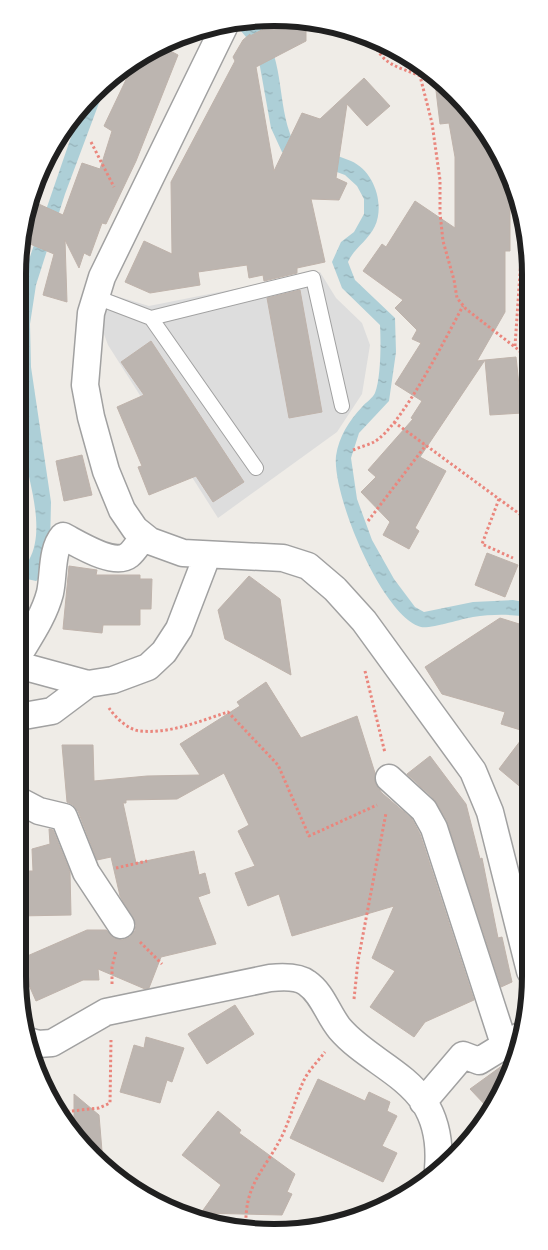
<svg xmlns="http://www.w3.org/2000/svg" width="548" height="1250" font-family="'Public Sans',sans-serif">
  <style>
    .residential { fill: #ddd }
    .water { fill: url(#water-ripples) }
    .building { fill: #bcb5b0; stroke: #bfb3ab }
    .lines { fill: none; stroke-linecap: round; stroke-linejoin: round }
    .service-casing { stroke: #a1a1a1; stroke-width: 16 }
    .minor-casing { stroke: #a1a1a1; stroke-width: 29 }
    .path { stroke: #ea867d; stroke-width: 3; stroke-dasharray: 2.5 2.5; stroke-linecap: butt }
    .service { stroke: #fff; stroke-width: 14 }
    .minor { stroke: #fff; stroke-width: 26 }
    .rim { fill: none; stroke: #202020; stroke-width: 6 }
  </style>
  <defs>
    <pattern id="water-ripples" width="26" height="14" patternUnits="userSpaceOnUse" patternTransform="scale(1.25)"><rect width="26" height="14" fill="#adcfd7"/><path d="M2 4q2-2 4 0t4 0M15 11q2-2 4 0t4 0" fill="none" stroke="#95b1b8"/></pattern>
  </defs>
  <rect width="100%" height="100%" fill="#efece7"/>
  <path class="residential" d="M320,272L336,298L362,323L370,345L362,394L337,432L218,518L108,345L95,310L103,292L149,306Z"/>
  <path class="water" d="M252,19C287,50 275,102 293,141C312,148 332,153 351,161C374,171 385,204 375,226C368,241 354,248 348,262L355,280L395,318L396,352L389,401L359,433L351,458L357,499L372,540L394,579L415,607L424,612L473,602L513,600L529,603V617C511,614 492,614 473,617C461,619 430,629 421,627C382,616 332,495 336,456C339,436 349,421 362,407C365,403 373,398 375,393C381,378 381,342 380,325L342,288L332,262L341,242L354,232L364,214V199L357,186L345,175L282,152L271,128L257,50L235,24Z
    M112,81L99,103L65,194L36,285L30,324L31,367L51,502L50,548L46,572L36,581L18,577V558L29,560C46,529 29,484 24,451C21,431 18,411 18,391C16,354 15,316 22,280L82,105Z"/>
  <path class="building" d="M279,21L306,24V41L256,67L274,171L302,113L320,119L364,78L390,106L367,126L347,104L336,178L347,183L339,200L311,199L325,262L297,268V273L264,281L263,275L249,278L247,265L198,272L200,285L150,293L125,282L144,241L172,254L171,182L235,61L233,57L243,40L250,34V36Z
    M159,45L178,55L136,161L106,224L102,223L90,256L84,253L79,268L65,240L67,302L43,295L54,254L23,241L30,200L63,215L82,163L100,169L112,131L104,126L133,65Z
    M434,74L477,118L511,176L518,202H510V251H505V312L477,361L485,360L420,457L446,471L415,528L419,531L409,549L383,535L390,522L361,492L376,477L368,470L413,419L411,418L422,401L395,384L421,343L412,339L417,330L395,308L403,300L363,271L382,244L386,247L415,201L455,228V157L449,123L440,124Z
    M300,290L322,412L289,418L267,298Z
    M151,341L244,482L213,502L196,476L149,495L138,467L142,466L117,407L144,395L121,362Z
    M516,357L522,413L490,415L485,360Z
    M82,455L92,495L64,501L56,461Z
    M487,553L518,565L505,597L475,585Z
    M69,566L97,570L96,575H140V579H152L151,609H140V625H103L102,633L63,629Z
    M249,576L280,599L291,675L225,639L218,610Z
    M500,618L529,627L530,795L499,769L527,732L501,724L505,712L442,694L425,667Z
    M266,682L301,738L357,716L375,773V783L382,793L412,819L420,834L474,1000L425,1022L414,1037L370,1007L395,971L372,958L394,906L292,936L279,894L248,906L235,873L255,866L238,831L249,825L224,773L177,799L126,800V803H123L136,863L194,851L199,875L205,873L210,893L198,897L216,944L161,957L149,988L145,989L98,969L99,980H83L36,1001L18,960L87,930H106L114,938L122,940L130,937L135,931L136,925L120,896L111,857L97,860L78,811L73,805L67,802L62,745H93L94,781L147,776L200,775L180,744L240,706L237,702Z
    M430,756L466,804L480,859L482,858L498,938L502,937L512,982L501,987L447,821L434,799L407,774Z
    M49,829L53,830L70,872L71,915L18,916V871H33L32,849L50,844Z
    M235,1005L254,1034L207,1064L188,1034Z
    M146,1037L184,1048L172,1082L167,1080L160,1103L120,1092L134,1045L144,1048Z
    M517,1055V1059L488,1108L470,1089Z
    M318,1079L365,1101L369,1092L390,1102L387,1111L397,1116L382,1146L397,1153L383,1182L290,1138Z
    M74,1094L99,1115L103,1163L81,1145L74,1133Z
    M218,1111L241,1130L239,1133L295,1174L287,1192L292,1194L282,1215L201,1213L221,1185L182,1155Z"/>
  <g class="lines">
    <defs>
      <path id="service" d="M96,297L151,318L313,278L342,406
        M151,318L256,468"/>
      <path id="minor" d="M224,27L102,277L91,313L85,385L91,417L106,471L122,510L135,529L150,541L183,553L283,558L308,566L335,589L364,621L473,771L490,812L530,971
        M18,656C30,636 44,616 50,593C54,575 51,550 63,536C77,543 114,567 129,555C135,550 139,542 144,537
        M18,665L88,684L113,680L148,667L164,652L179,629L207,556
        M18,717L52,711L88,684
        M389,778L424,810L434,828L504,1044
        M18,800L39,811L64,817L86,872L121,925
        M28,1041L38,1044L52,1043L106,1012L270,978C280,977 298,976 307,983C323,994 328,1015 340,1029C364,1057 404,1072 424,1102C437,1122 440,1146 438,1169
        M423,1102L463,1055L479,1061L520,1036"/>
    </defs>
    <use href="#service" class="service-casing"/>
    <use href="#minor" class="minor-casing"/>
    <path class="path" d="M373,40C382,66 398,66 420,76L432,123L440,180V213L443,241L454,280L457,298L466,309L520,351L529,395
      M420,76L429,70
      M91,142L114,187
      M515,346L522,244L526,232
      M394,422L525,518
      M353,450C360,447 368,445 374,442C402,426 446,337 463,306
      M499,499L482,544L513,558
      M368,521L426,445
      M365,671L385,753
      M109,708C115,717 128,730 140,731C170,734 200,721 228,712L278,765L309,836L377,805
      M529,848L530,836
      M116,868L147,861
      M140,942L162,964
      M112,984V967L116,951
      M354,999L358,961L386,813
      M62,1112L99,1108L110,1103L111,1040
      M246,1228C244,1183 265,1171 283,1134C291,1116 296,1097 304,1080C309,1070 318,1061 325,1052"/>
    <use href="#service" class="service"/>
    <use href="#minor" class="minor"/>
  </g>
  <path d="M0 0H548V1250H0ZM274 26H274A248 248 0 0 1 522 274V976A248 248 0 0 1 274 1224H274A248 248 0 0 1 26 976V274A248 248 0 0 1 274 26Z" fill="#fff" fill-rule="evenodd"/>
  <path class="rim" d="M274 26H274A248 248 0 0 1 522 274V976A248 248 0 0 1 274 1224H274A248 248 0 0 1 26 976V274A248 248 0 0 1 274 26Z"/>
</svg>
